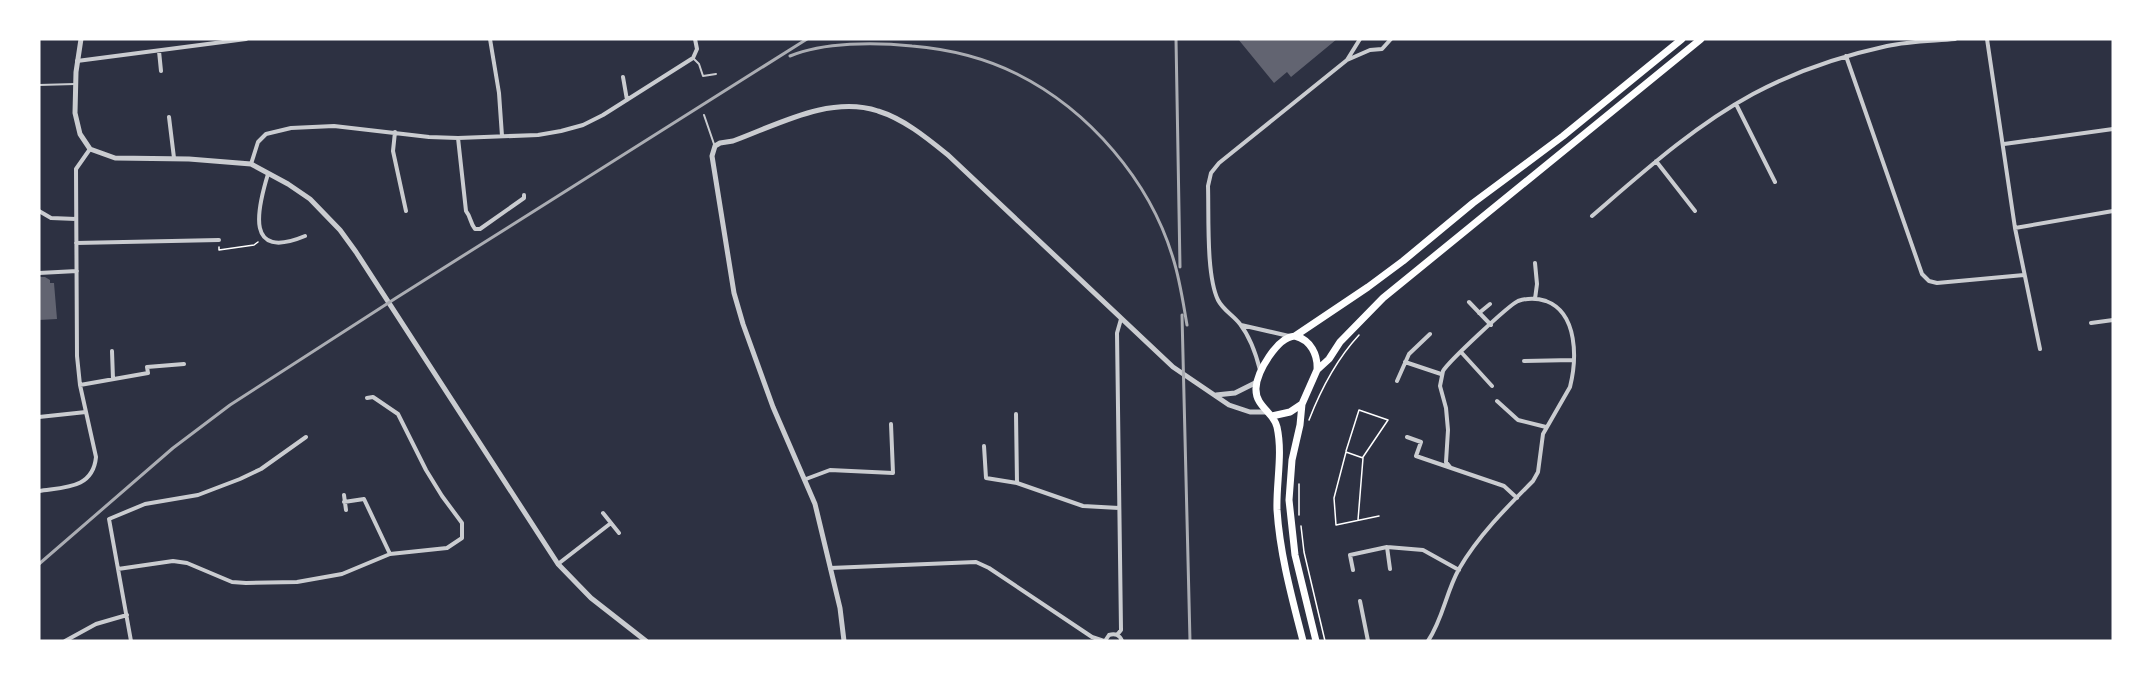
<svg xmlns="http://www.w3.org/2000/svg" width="2152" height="680" font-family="'Public Sans',sans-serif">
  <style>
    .building { fill: #626471 }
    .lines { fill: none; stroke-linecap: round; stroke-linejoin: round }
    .path { stroke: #fff; stroke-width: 1.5 }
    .service { stroke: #caccd0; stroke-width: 2 }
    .minor { stroke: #caccd0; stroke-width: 4 }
    .tertiary { stroke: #caccd0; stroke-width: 5 }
    .primary { stroke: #fff; stroke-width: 7 }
    .rail { stroke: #abadb3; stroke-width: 3 }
  </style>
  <rect width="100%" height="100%" fill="#2d3142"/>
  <path class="building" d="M1238,39H1337L1291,77L1287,72L1274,83Z
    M39,277H45L50,280V283H54L57,319L39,320Z"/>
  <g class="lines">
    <path class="path" d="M219,247V250L254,245L258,242
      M1309,420C1321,389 1336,360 1359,335
      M1346,451L1359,410L1388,420L1363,457
      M1299,484V515
      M1358,520L1363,458L1346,452L1334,498L1336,525L1379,516
      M1301,526L1304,552L1325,641"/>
    <path class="service" d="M693,58L699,64L703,76L716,74
      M39,85L75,84
      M704,115L714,144"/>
    <path class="minor" d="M490,39L499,93L502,136
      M1987,39L2015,228L2040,349
      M159,51L161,71
      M1846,56L1922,274L1929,281L1937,283L2024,275
      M1347,60L1360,39
      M77,61L246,39
      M623,77L627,100
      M1736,104L1775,182
      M169,117L174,158
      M395,132L393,151L406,211
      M458,138L466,211C471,217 470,223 475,229H480L524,198V195
      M2004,144L2113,129
      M1656,161L1695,211
      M251,164L258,142L266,134L291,128L334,126L429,137L458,138L538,135L561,131L583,125L603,115L693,58L697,49L695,39
      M268,174C257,210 245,261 305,236
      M39,211L51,218L76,219
      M1592,216C1643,172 1694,126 1753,94C1794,72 1841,56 1887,46C1909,41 1933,41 1955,39
      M2015,228L2113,211
      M76,243L219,240
      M1535,263L1537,284L1535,299
      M39,273L77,271
      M1469,302L1491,325
      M1479,313L1490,304
      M2091,323L2113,320
      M1241,325L1289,336
      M112,351L113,379
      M1461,352L1492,386
      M1524,361L1573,360
      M1405,362L1441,374
      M1260,370C1256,354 1250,337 1240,324C1233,315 1223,310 1218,300C1206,275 1209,216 1208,186L1211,173L1219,163L1347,60L1370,50L1382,49L1391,39
      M1397,381L1409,354L1430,334
      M80,385L148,373L147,367L184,364
      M1497,401L1518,420L1546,427
      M1016,414L1017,483
      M39,417L86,412
      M1407,437L1421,442L1416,456L1504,486L1517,498
      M984,446L986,478L1017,483L1083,506L1119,508
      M806,479L830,470L893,473L891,424
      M39,491C64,487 93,489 96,457L80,385L77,356L76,169L90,149
      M344,495L346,510
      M344,502L364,499L390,554
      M603,513L619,533
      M1387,547L1390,569
      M558,564L611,523
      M830,568L976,562L989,568L1092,637L1104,641
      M118,569L173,561L187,563L232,582L246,583L297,582L342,574L390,554L447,548L462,538V523L442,496L426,470L398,414L373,397L367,398
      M1353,570L1350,555L1387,547L1423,550L1459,570
      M1360,601L1368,641
      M1117,635L1121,630L1117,333L1121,319
      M65,641L96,624L127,615
      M131,641L109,519L145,504L198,495L240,479L261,469L306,437
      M1105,641L1109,635C1115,633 1120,635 1122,641
      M1428,641C1443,619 1446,592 1459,569C1478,536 1506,508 1533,481L1538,472L1543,434L1570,387C1577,359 1578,313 1546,301C1537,298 1527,298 1518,301C1509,305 1449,361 1443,371L1440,386L1446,408L1448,430L1446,462L1450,467"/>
    <path class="tertiary" d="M81,39L76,72L75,113L80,134L90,149L115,158L189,159L251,164L288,184L310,199L340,230L356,252L558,564L591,598L646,641
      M1216,395L1235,393L1257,382
      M844,641L840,608L815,504L773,407L743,324L734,293L712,156L715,146L720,143L733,141C777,125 830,95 878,111C904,119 927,138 948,155L1173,367L1229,405L1250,412H1266"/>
    <path class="primary" d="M1295,336C1311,340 1318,355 1317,370L1302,404L1300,425L1292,460L1289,500L1295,555L1316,641
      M1317,370L1329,359L1340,342L1383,298L1701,39
      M1272,416L1290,412L1302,404
      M1303,641C1292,598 1280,555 1277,510C1276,483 1283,454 1277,427C1274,412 1255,407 1256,388C1257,372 1277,337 1295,336L1368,287L1403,261L1473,203L1563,136L1682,39"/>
    <path class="rail" d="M1176,39L1180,267
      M790,56C824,42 875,42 912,46C948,49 985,58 1017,74C1089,110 1150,181 1173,258C1180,280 1183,302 1187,325
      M1182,315L1190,641
      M39,564L173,448L230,405L396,298L807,39"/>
  </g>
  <rect width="2152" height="680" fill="none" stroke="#ffffff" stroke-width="81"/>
</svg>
